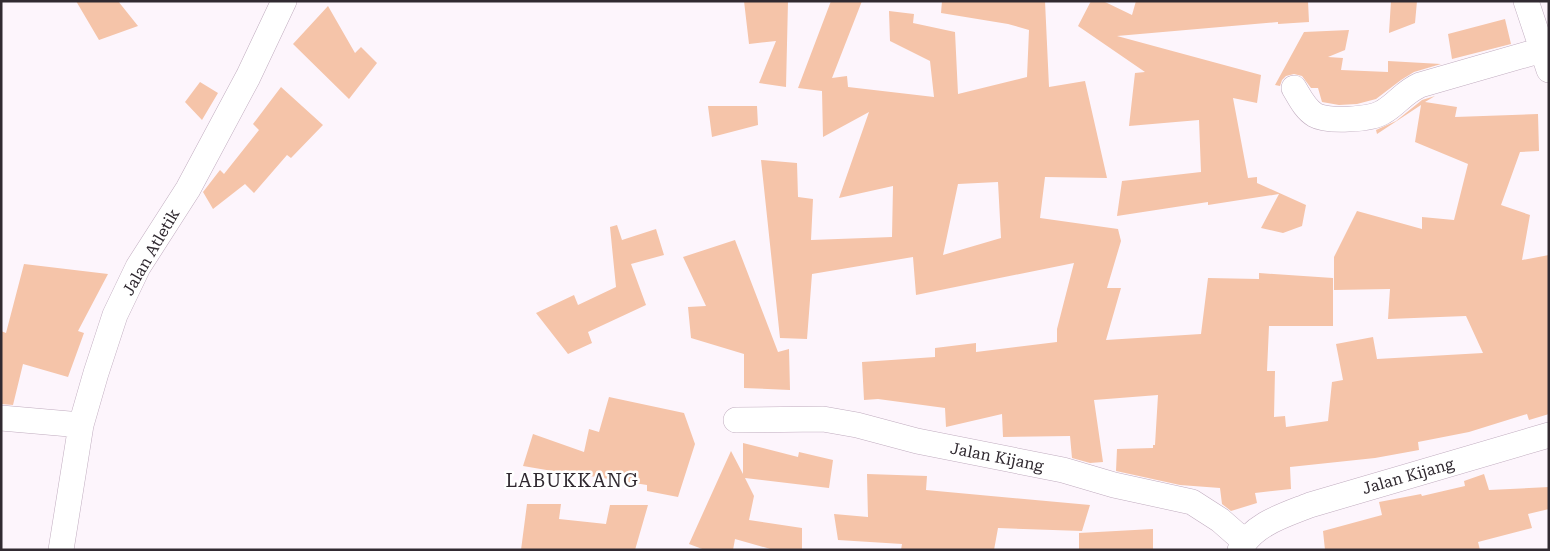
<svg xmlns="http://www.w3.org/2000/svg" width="1550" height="551" font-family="'Roboto Serif',serif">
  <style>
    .building { fill: #f5c4a9; fill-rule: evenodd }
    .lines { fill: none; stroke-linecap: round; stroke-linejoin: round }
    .minor-casing { stroke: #c0acbf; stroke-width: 26 }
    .minor { stroke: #fff; stroke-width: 25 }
    .labels { text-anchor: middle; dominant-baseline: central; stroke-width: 5; stroke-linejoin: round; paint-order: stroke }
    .street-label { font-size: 16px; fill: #312a31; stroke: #fff }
    .quarter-label { font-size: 19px; letter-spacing: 1px; fill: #312a31; stroke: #fff }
  </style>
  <rect width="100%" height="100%" fill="#fdf5fc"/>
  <path class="building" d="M76,1H118L138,26L99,40Z
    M744,1H788L786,87L759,83L776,41L749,44Z
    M831,1H862L832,78L847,76L848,87L934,97L930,61L890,41L889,11L914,14L913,23L955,32L958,94L1027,77L1029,30L1008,24L941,13L942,1H1045L1049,87L1085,81L1107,178L1045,177L1040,218L1118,229L1121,241L1107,288H1121L1106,340L1201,334L1208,278L1259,279V273L1333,278V326H1269L1267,371H1275L1274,417L1285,416L1286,427L1328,421L1332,382L1343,380L1336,344L1373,337L1377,359L1483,353L1466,316L1388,319L1390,289L1334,290V257L1357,211L1422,229V217L1454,220L1468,164L1415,142L1421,105L1377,134L1376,130L1396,121L1422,100L1435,96L1425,102L1457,107L1455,117L1538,114L1539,151L1520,152L1501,205L1530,215L1522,260L1549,255V414L1529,420L1527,414L1469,432L1418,442L1419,450L1375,458L1290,467L1291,489L1255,493L1257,503L1231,511L1222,504L1220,488L1180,485L1116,471L1117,449L1153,448V445H1155L1158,395L1094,400L1103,462L1090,463L1072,458L1070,436L1003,437L1002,414L946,427L945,408L878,399L864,400L862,362L935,357V348L976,343V352L1057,342V329L1074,263L916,295L913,257L812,274L807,339L780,338L761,160L797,163L798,197L813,199L811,240L892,237L893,186L839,198L869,112L823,137L822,91L798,88ZM998,182L1001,238L943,255L958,184Z
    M1091,1H1103L1132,15L1136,1H1308L1309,22L1278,24V22L1117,36L1261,75L1257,103L1233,98L1248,178L1257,177V183L1306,205L1302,226L1283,233L1261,228L1279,194L1208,205V202L1117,216L1122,181L1201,172L1199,120L1129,126L1135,73L1145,72L1078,26Z
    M1391,1H1417L1415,23L1389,33Z
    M328,6L355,53L361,47L377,63L349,99L293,44Z
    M1505,19L1511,44L1452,59L1448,34Z
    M1349,30L1345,50L1328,57L1343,58L1341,70L1388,72V61L1441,64L1414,72L1401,80L1376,99L1357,104L1339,105L1322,102L1318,88H1311L1302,76L1294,74L1286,76L1282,80L1280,86L1275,85L1304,32Z
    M200,82L218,93L202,120L185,102Z
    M281,87L323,125L291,158L287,155L254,193L245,184L213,209L203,192L220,170L224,174L259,130L253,124Z
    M708,106H757L758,125L712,137Z
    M617,225L622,240L656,229L664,255L631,264L646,305L588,332L592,343L568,354L536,313L574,295L578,305L616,287L610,227Z
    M735,240L778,352L789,349L790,390L744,388V354L691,338L688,307L706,306L683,257Z
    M24,264L108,274L78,331L84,333L68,377L23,364L13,405L1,404V331L6,333Z
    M609,397L684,413L695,444L678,497L647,491V485L577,474L565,470L564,473L523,466L533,434L584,452L589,429L599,432Z
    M743,443L798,457L799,452L833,460L829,488L745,478L754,496L749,520L802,528V550H774L735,539L733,550H705L689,544L731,451L743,474Z
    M867,474L927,476L926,490L1090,505L1082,531L998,528L994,550H901L902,544L838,540L834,514L868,517Z
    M1484,474L1489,490L1549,487V509L1528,514L1532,528L1478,542L1480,550H1325L1323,531L1382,515L1379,502L1421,494L1422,496L1465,486L1464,481Z
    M527,504H561L559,519L606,524L610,505H648L635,550H521Z
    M1153,529V550H1079V533Z"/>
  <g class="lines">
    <defs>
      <path id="minor" d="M1526,1L1549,70
        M1294,88C1300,98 1305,109 1315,115C1327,122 1370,120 1383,112C1397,104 1404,92 1420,85L1542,50
        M1,418L81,425
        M736,420L823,419L857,425L917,441L1063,470L1114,485L1192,502L1220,520L1244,541
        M61,550L81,425L96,373L115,315L138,267L188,189L248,77L284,1
        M1240,550C1253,524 1285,515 1310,505L1549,435"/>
    </defs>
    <use href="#minor" class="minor-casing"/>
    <use href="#minor" class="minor"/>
  </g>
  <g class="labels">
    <g class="street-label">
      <text transform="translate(151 252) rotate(-60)">Jalan Atletik</text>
      <text transform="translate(997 457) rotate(11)">Jalan Kijang</text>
      <text transform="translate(1408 476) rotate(-16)">Jalan Kijang</text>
    </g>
    <g class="quarter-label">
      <text x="572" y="480">LABUKKANG</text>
    </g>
  </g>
  <rect width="1550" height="551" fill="none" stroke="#312a31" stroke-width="5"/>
</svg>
